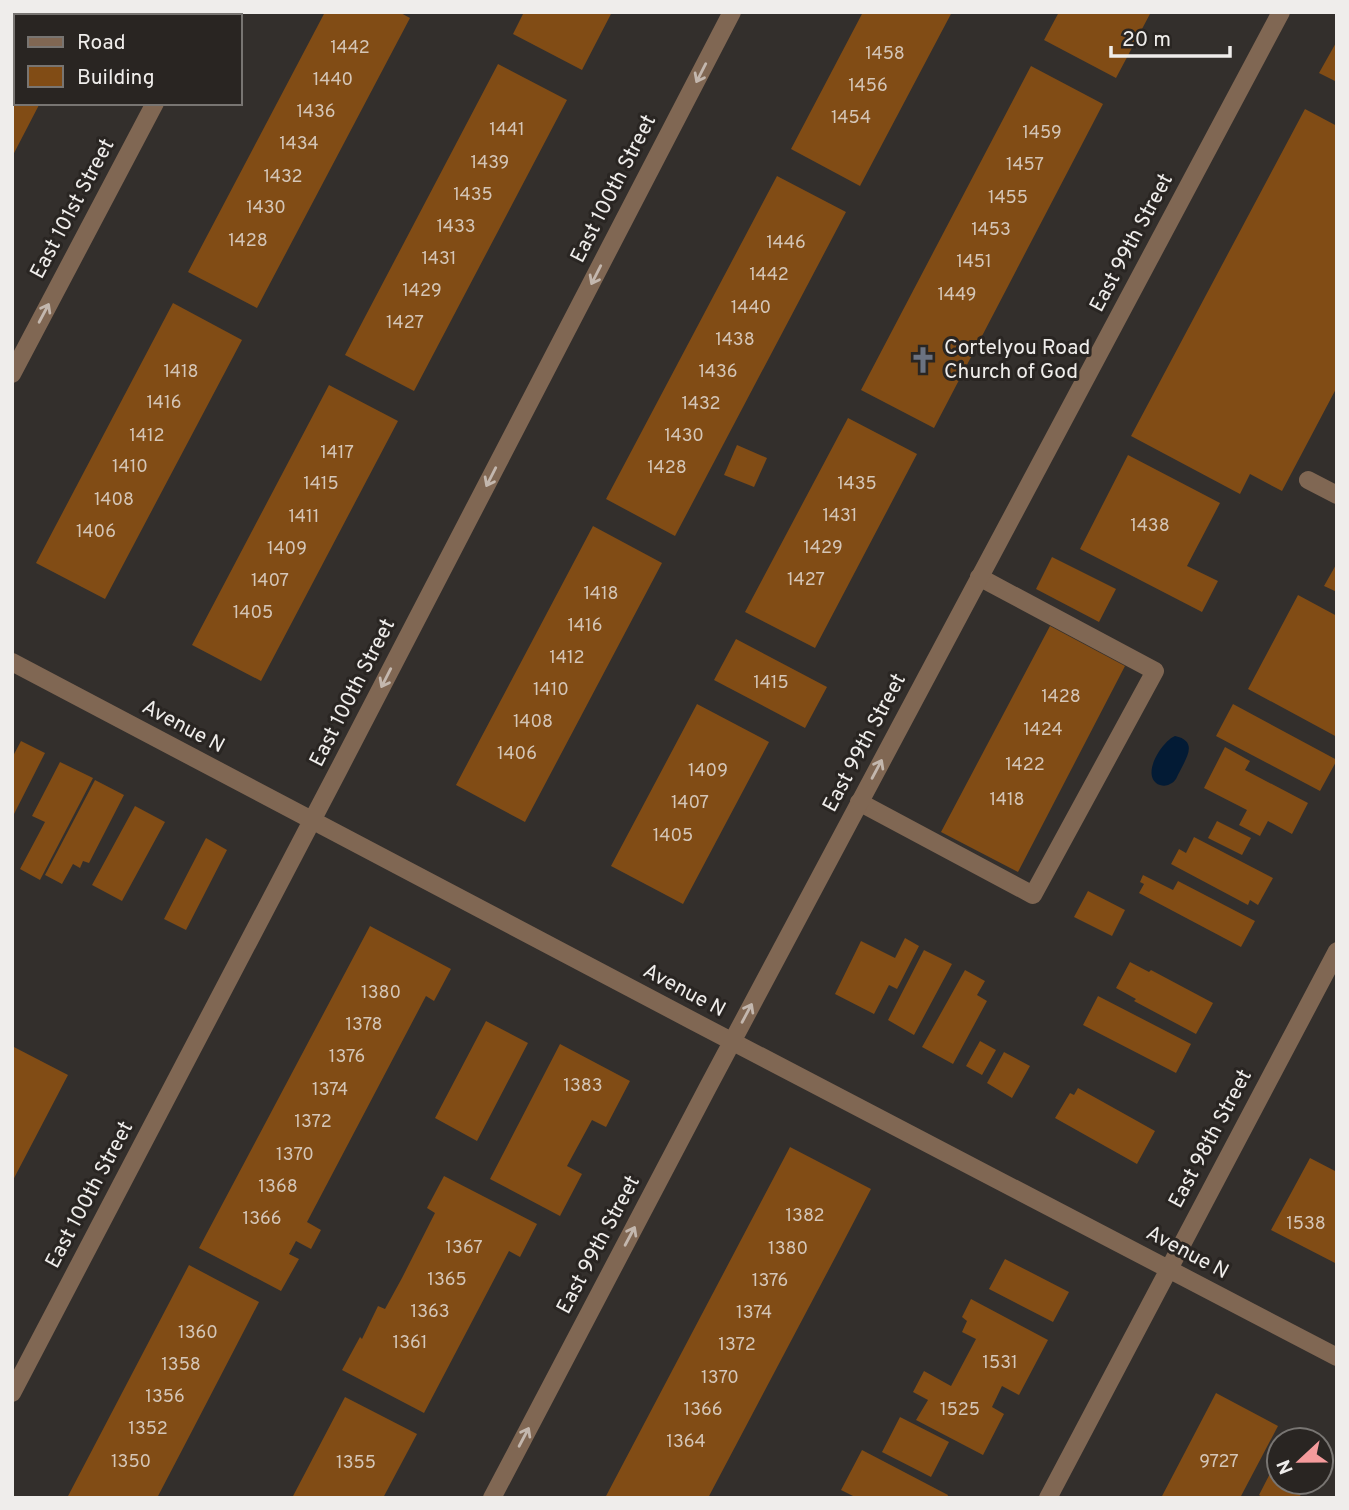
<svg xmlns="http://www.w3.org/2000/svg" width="1349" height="1510" font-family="Overpass,sans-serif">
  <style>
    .water { fill: #031b35 }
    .building { fill: #814c15 }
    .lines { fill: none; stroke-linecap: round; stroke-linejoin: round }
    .service { stroke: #806753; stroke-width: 18 }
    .minor { stroke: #806753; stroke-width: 18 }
    .oneway { stroke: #c3b7ae }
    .labels { text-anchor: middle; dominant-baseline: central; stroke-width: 6; stroke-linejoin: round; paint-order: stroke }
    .number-label { font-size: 18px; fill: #d4c5b6 }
    .street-label { font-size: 21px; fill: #efedeb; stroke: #292522 }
    .poi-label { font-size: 21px; fill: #efedeb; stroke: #292522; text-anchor: start }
  </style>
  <rect width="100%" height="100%" fill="#332f2c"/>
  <path class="water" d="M1175,736C1198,741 1187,757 1180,771C1177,776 1176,782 1170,784C1167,786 1163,786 1160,785C1139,777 1162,741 1175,736Z"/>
  <path class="building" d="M12,12H88L86,16H16V62L12,60Z
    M325,12H399L410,18L257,308L188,272Z
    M524,12H612L582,70L513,34Z
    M863,12H952L860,186L791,149Z
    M1059,12H1151L1116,78L1044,40Z
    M1337,41V82L1319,73Z
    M498,64L567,100L414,391L345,355Z
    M1031,66L1103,104L934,428L861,390Z
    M12,83L16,85V103H40L12,157Z
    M1305,109L1337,126V387L1282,491L1250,474L1240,494L1131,436Z
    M777,176L846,212L675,536L606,499Z
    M173,303L242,340L105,599L36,563Z
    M329,385L398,421L261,681L192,645Z
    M848,418L917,454L815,648L745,612Z
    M737,445L767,458L754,487L724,475Z
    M1128,455L1220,503L1187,566L1218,581L1202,612L1080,549Z
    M593,526L662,563L525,822L456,785Z
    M1052,557L1116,589L1099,622L1036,589Z
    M1337,563V592L1324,586Z
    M1298,595L1337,616V737L1248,689Z
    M1050,626L1125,666L1018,872L941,832Z
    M736,639L827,687L805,728L714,680Z
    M697,704L769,742L683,904L611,866Z
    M1233,704L1337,760L1320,791L1216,736Z
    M21,741L45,753L12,818V758Z
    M1225,747L1250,761L1245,770L1308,803L1292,834L1268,821L1260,836L1239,825L1247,810L1204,788Z
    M60,762L93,778L40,880L20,869L45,822L32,816Z
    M95,780L124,795L89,863L83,861L80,868L73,864L62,884L45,875Z
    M135,806L165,822L122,901L92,885Z
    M1217,821L1251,838L1242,855L1208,838Z
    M1194,837L1273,878L1258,905L1250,900L1248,905L1171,864L1179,849L1186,853Z
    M206,838L227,850L186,930L164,919Z
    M1143,875L1173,890L1178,881L1255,921L1241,947L1139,893L1144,884L1140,882Z
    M1088,891L1125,910L1112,936L1074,917Z
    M370,926L451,969L434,1001L426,996L307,1222L321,1230L311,1249L296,1241L289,1254L299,1259L281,1291L199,1248Z
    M905,938L919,946L897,989L889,985L874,1014L835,994L861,941L895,958Z
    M924,950L952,964L914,1035L888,1020Z
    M1130,962L1149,972L1151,970L1213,1003L1196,1034L1134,1001L1136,999L1116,988Z
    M965,970L985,981L977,995L987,1001L953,1064L922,1047Z
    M1098,996L1191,1044L1176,1073L1083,1025Z
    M486,1021L528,1043L477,1141L435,1118Z
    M980,1041L996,1050L982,1075L966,1066Z
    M560,1044L630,1081L606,1127L592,1120L567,1166L582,1174L560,1216L490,1179Z
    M12,1046L68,1075L12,1182Z
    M1004,1052L1030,1066L1012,1098L987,1083Z
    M1078,1088L1155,1131L1137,1164L1055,1118L1070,1093L1074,1095Z
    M790,1147L871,1189L837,1254L708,1498H605Z
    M1310,1158L1337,1172V1264L1271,1230Z
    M444,1176L537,1224L520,1257L509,1251L424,1413L342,1370L360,1337L362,1339L378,1306L385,1309L402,1278L435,1213L427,1208Z
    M1005,1259L1069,1292L1053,1322L989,1289Z
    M189,1265L259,1302L192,1431L157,1498H67Z
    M971,1299L1048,1340L1019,1395L1002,1386L992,1407L1004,1414L983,1455L916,1420L928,1400L913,1392L924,1371L951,1386L976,1339L962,1332L967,1321L962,1317Z
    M1216,1393L1278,1426L1240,1498H1161Z
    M345,1397L417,1434L383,1498H292Z
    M900,1417L949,1442L931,1477L882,1452Z
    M1298,1428L1321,1440H1291Z
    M862,1450L948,1495L947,1498H857L841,1490Z
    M1279,1456V1482H1307L1299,1498H1264L1259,1495Z"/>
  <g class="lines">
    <path class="service" d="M1308,480L1337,495
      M859,802L1033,895L1155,671L979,577"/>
    <path class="minor" d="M201,16L203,12
      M12,374L155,103
      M12,662L693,1021L1337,1357
      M12,1393L338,771L732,12
      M492,1498L708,1087L1281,12
      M1048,1498L1337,951"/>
  </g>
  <defs><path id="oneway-shaft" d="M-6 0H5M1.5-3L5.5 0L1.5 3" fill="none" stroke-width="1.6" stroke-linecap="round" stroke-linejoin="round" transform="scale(1.75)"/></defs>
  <g class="oneway">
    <use href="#oneway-shaft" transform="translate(701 73) rotate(117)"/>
    <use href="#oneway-shaft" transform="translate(596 275) rotate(117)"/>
    <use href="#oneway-shaft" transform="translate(44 313) rotate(-62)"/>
    <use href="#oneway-shaft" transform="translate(491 477) rotate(117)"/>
    <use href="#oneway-shaft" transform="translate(386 678) rotate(117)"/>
    <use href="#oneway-shaft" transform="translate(877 769) rotate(-62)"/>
    <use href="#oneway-shaft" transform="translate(747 1013) rotate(-62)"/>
    <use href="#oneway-shaft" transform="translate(630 1236) rotate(-62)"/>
    <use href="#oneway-shaft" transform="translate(524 1437) rotate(-62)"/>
  </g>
  <defs>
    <symbol id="church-bare" viewBox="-9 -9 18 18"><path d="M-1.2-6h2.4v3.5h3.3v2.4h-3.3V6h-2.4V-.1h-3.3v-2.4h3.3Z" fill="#6b7280" stroke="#292522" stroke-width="2.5" paint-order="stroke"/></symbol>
  </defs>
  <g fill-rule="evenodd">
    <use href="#church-bare" x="904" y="341" width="38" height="38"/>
  </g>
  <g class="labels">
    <g class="number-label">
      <text x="350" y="48">1442</text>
      <text x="885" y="54">1458</text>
      <text x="333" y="80">1440</text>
      <text x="868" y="86">1456</text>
      <text x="316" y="112">1436</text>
      <text x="851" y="118">1454</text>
      <text x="507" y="130">1441</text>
      <text x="1042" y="133">1459</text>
      <text x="299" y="144">1434</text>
      <text x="490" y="163">1439</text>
      <text x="1025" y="165">1457</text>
      <text x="283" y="177">1432</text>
      <text x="473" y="195">1435</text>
      <text x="1008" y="198">1455</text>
      <text x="266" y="208">1430</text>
      <text x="456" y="227">1433</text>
      <text x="991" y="230">1453</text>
      <text x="248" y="241">1428</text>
      <text x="786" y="243">1446</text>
      <text x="439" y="259">1431</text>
      <text x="974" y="262">1451</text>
      <text x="769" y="275">1442</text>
      <text x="422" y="291">1429</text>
      <text x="957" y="295">1449</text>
      <text x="751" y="308">1440</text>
      <text x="405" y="323">1427</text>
      <text x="735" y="340">1438</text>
      <text x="181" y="372">1418</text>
      <text x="718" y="372">1436</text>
      <text x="164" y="403">1416</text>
      <text x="701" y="404">1432</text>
      <text x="147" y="436">1412</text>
      <text x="684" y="436">1430</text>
      <text x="337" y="453">1417</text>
      <text x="130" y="467">1410</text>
      <text x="667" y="468">1428</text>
      <text x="321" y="484">1415</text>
      <text x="857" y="484">1435</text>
      <text x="114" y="500">1408</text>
      <text x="840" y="516">1431</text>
      <text x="304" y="517">1411</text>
      <text x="1150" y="526">1438</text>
      <text x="96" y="532">1406</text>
      <text x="823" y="548">1429</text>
      <text x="287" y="549">1409</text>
      <text x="806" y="580">1427</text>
      <text x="270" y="581">1407</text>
      <text x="601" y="594">1418</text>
      <text x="253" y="613">1405</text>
      <text x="585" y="626">1416</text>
      <text x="567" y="658">1412</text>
      <text x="771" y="683">1415</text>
      <text x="551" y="690">1410</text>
      <text x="1061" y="697">1428</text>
      <text x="533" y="722">1408</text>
      <text x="1043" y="730">1424</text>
      <text x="517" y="754">1406</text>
      <text x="1025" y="765">1422</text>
      <text x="708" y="771">1409</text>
      <text x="1007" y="800">1418</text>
      <text x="690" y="803">1407</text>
      <text x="673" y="836">1405</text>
      <text x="381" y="993">1380</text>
      <text x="364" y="1025">1378</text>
      <text x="347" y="1057">1376</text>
      <text x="583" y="1086">1383</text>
      <text x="330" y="1090">1374</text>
      <text x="313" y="1122">1372</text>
      <text x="295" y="1155">1370</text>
      <text x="278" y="1187">1368</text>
      <text x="805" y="1216">1382</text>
      <text x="262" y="1219">1366</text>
      <text x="1306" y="1224">1538</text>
      <text x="464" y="1248">1367</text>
      <text x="788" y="1249">1380</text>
      <text x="447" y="1280">1365</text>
      <text x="770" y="1281">1376</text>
      <text x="430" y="1312">1363</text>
      <text x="754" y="1313">1374</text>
      <text x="198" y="1333">1360</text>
      <text x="410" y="1343">1361</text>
      <text x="737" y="1345">1372</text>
      <text x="1000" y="1363">1531</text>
      <text x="181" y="1365">1358</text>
      <text x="720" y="1378">1370</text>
      <text x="165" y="1397">1356</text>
      <text x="703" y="1410">1366</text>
      <text x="960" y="1410">1525</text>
      <text x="148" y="1429">1352</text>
      <text x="686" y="1442">1364</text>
      <text x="131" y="1462">1350</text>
      <text x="1219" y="1462">9727</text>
      <text x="356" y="1463">1355</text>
    </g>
    <g class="street-label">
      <text transform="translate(614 189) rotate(-63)">East 100th Street</text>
      <text transform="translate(73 209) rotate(-62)">East 101st Street</text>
      <text transform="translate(1132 243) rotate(-62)">East 99th Street</text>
      <text transform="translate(353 693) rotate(-63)">East 100th Street</text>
      <text transform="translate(183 727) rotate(28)">Avenue N</text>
      <text transform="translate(865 743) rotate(-62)">East 99th Street</text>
      <text transform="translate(684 991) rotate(28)">Avenue N</text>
      <text transform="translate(1211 1139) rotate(-62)">East 98th Street</text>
      <text transform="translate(90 1195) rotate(-62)">East 100th Street</text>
      <text transform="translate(599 1245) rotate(-62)">East 99th Street</text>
      <text transform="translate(1187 1253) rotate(28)">Avenue N</text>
    </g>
    <g class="poi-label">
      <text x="944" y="348">Cortelyou Road<tspan x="944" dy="24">Church of God</tspan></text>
    </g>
  </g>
  <rect width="1349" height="1510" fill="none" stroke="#efedeb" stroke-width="28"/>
  <rect x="14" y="14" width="228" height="91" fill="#292522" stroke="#787572" stroke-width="2"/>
  <rect x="28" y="37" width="35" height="10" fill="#806753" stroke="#787572" stroke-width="2"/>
  <text x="77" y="49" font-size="21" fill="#efedeb">Road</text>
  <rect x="28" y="66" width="35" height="21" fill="#814c15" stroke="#787572" stroke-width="2"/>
  <text x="77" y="84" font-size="21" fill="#efedeb">Building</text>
  <g transform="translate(1300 1461) rotate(248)"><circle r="33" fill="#292522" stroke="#787572" stroke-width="2"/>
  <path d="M0-5L12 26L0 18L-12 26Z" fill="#f59b9c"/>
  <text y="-10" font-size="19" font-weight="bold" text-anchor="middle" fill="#efedeb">N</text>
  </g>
  <path d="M1111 46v10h119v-10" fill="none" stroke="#efedeb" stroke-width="3.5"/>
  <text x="1122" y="46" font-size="21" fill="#efedeb" stroke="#292522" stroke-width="5" paint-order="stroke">20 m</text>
</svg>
